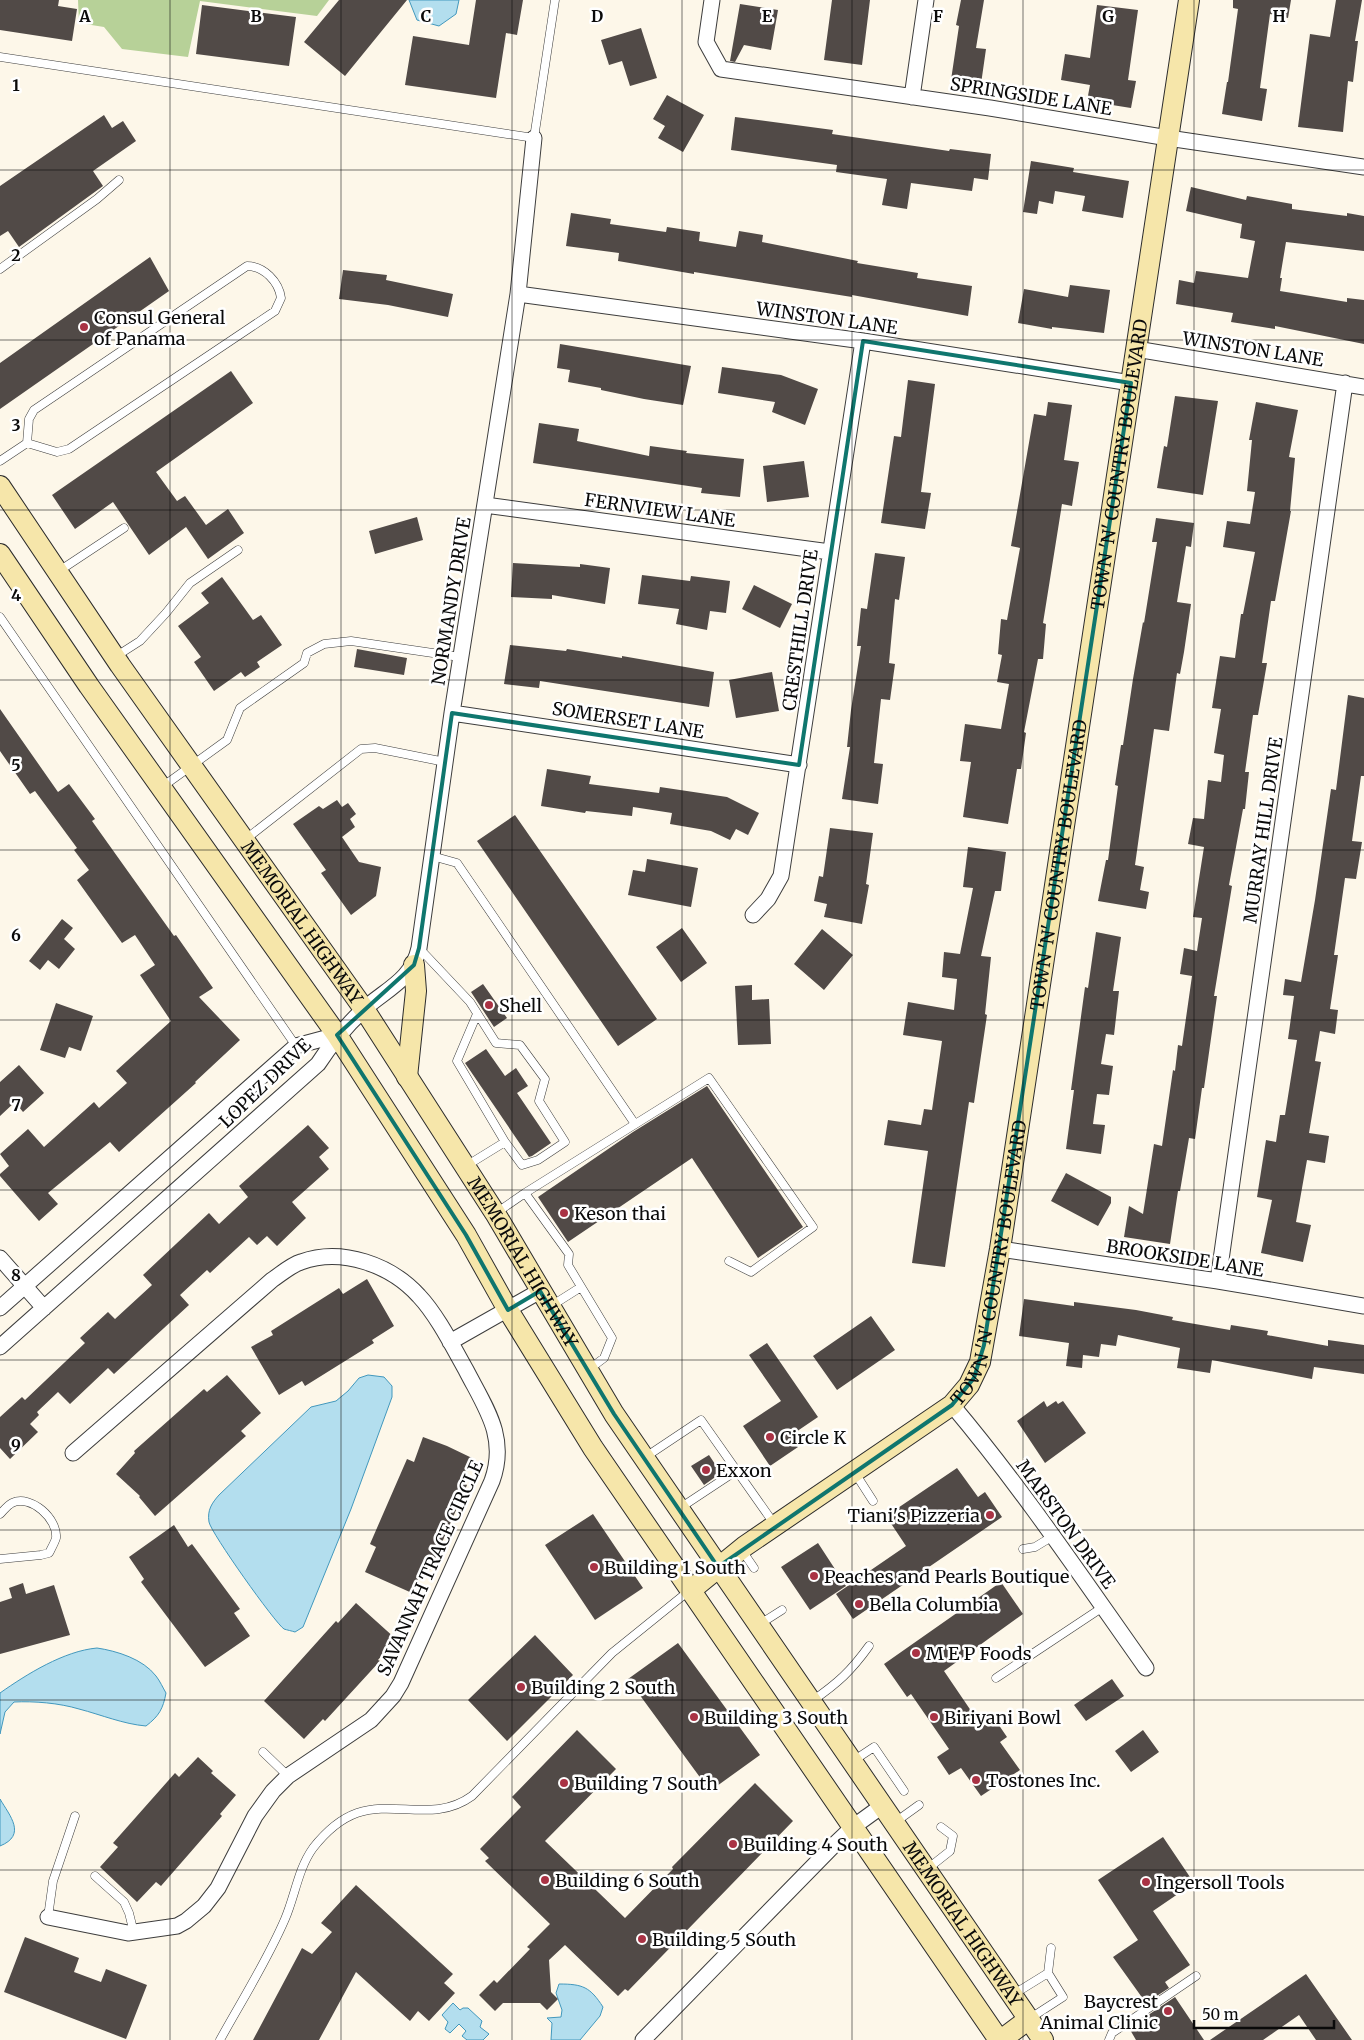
<svg xmlns="http://www.w3.org/2000/svg" width="1364" height="2040" font-family="Merriweather,serif">
  <style>
    .forest { fill: #b7d198 }
    .water { fill: #b3deee; stroke: #4298bd }
    .building { fill: #514a47 }
    .lines { fill: none; stroke-linecap: round; stroke-linejoin: round }
    .lane-casing { stroke: #3d3d3d; stroke-width: 9 }
    .street-casing { stroke: #3d3d3d; stroke-width: 17 }
    .secondary-casing { stroke: #2c2c2c; stroke-width: 22 }
    .lane { stroke: #fff; stroke-width: 8 }
    .street { stroke: #fff; stroke-width: 15 }
    .secondary { stroke: #f6e6aa; stroke-width: 20 }
    .marked { fill: none; stroke: #0f766e; stroke-width: 4; stroke-linejoin: round }
    .grid { fill: none; stroke: #0a0a0a; stroke-width: 1; stroke-opacity: 0.55 }
    .poi-dot { fill: #a93244; stroke: #fff; stroke-width: 2 }
    .labels { text-anchor: middle; dominant-baseline: central; stroke-width: 5; stroke-linejoin: round; paint-order: stroke }
    .street-label { font-size: 18px; fill: #0a0a0a; stroke: #fff }
    .poi-label { font-size: 18px; fill: #0a0a0a; stroke: #fff; text-anchor: start }
    .grid-label { font-size: 16px; text-anchor: middle; font-weight: bold; fill: #0a0a0a; stroke: #fff; stroke-width: 5; stroke-linejoin: round; paint-order: stroke }
  </style>
  <rect width="100%" height="100%" fill="#fdf7e9"/>
  <path class="forest" d="M78,0H329L317,16L200,1L188,57L122,49L104,27L79,23Z"/>
  <path class="water" d="M409,0H459L456,14L439,26L417,20Z
    M368,1375L384,1377L392,1386V1397L351,1509L303,1627L295,1632C292,1631 287,1630 284,1629C275,1623 211,1533 209,1522C207,1510 212,1503 219,1495L311,1407L336,1401L348,1391L359,1378Z
    M97,1648C117,1651 143,1659 156,1676C160,1681 163,1688 166,1693C163,1709 159,1716 146,1726C123,1724 102,1715 79,1709C59,1703 34,1701 14,1702L5,1712L0,1734V1693C27,1674 64,1651 97,1648Z
    M0,1799C10,1816 27,1835 0,1846Z
    M559,1984C583,1984 590,1987 603,2007L600,2016L580,2040H551L552,2023L547,2018L561,2017L562,2010L556,1993Z
    M453,2003L460,2010L463,2008H468L482,2021L480,2027L489,2034L483,2040H467L462,2036L466,2031L459,2024L450,2033L445,2029L448,2022L442,2015Z"/>
  <path class="building" d="M0,0H59L58,6L77,9L72,41L0,30Z
    M339,0H407L345,76L304,42Z
    M476,0H523L517,35L506,33L496,98L405,85L413,36L469,45Z
    M832,0H870L862,65L824,60Z
    M961,0H984L976,48L986,49L981,84L951,80L959,26L956,25Z
    M1233,0H1291L1288,18L1270,14L1260,88L1267,89L1262,121L1222,114L1227,82H1228L1238,9L1233,8Z
    M1336,0H1362L1355,41H1358L1353,82L1348,81L1343,132L1298,127L1310,34L1330,37Z
    M740,4L778,10L771,50L744,45L735,62L730,61Z
    M202,5L296,17L289,66L196,54Z
    M1097,5L1138,10L1128,80L1136,81L1131,108L1087,101L1090,85L1061,80L1065,54L1090,58Z
    M641,28L657,78L630,86L622,61L609,65L601,40Z
    M667,95L704,115L683,152L658,138L665,126L653,119Z
    M104,115L112,128L123,121L136,141L93,171L103,186L19,247L8,231L0,236V186Z
    M735,117L833,130L832,134L949,151L950,149L991,154L988,180L974,178L972,191L911,183L907,209L882,205L887,179L836,172L837,165L731,150Z
    M1031,161L1074,168L1073,172L1129,181L1123,218L1082,211L1085,196L1055,191L1053,204L1039,201L1037,214L1023,212Z
    M1191,187L1246,200L1247,196L1292,204V209L1347,216V213L1364,216V251L1286,242L1280,278H1282L1280,291L1347,302V298L1364,300V344L1275,326V329L1231,322L1233,313L1176,304L1179,280L1194,283L1196,271L1248,278L1255,241L1240,238L1242,224L1186,211Z
    M571,213L611,219L610,224L666,232L667,227L700,232L699,241L736,247L739,231L763,235L762,242L858,261L857,263L918,273L917,278L972,286L968,316L852,295V297L694,272V274L618,261L619,253L566,246Z
    M150,257L169,291L0,409V363Z
    M343,270L387,275L386,280L453,294L448,317L388,305L339,299Z
    M1070,285L1110,290L1104,333L1052,327V329L1018,323L1024,289L1068,297Z
    M560,344L691,366L683,405L644,399L601,390V388L568,382L570,370L557,368Z
    M722,367L781,375L818,389L805,425L772,412L775,402L718,393Z
    M231,371L253,403L156,472L177,501L185,496L206,525L228,509L244,533L208,559L186,527L149,555L113,502L75,529L52,495Z
    M908,380L935,384L921,492L931,493L925,529L881,523L894,436L901,437Z
    M1175,396L1218,401L1203,495L1157,488L1164,446L1167,447Z
    M1048,402L1072,405L1064,460L1079,462L1072,506L1062,504L1043,623L1046,624L1043,659H1038L1024,732L1026,733L1021,769H1017L1008,824L963,817L971,762L960,761L965,724L1001,729L1009,684L997,682L1002,655L998,654L1001,619L1007,620L1020,548L1011,546L1034,414L1046,416Z
    M1256,402L1298,410L1289,457L1295,458L1290,511H1291L1275,601H1271L1262,663H1267L1258,715H1253L1245,772H1249L1245,809H1243L1229,885L1232,886L1214,996H1217L1204,1088H1202L1195,1139L1189,1138L1180,1191H1178L1170,1244L1124,1237L1129,1206L1143,1214L1154,1144L1162,1146L1173,1070L1175,1071L1178,1045L1182,1046L1192,976L1180,974L1184,948L1197,951L1202,918L1193,917L1204,847L1188,844L1193,818L1204,819L1208,780L1221,782L1224,755L1214,753L1221,709L1212,708L1220,656L1235,658L1241,614H1243L1255,552L1223,547L1227,521L1250,524L1255,492L1247,491L1252,440H1249Z
    M539,423L579,429L577,441L649,456L650,446L687,451L686,453L744,459L740,497L701,493L702,488L533,463Z
    M804,461L809,497L767,502L763,466Z
    M417,517L423,540L375,554L369,531Z
    M1156,518L1194,523L1191,547L1186,546L1177,602L1191,604L1184,652L1180,674L1177,673L1169,731L1154,729L1135,865L1144,867L1140,890L1149,892L1146,909L1098,901L1106,860H1108L1118,786L1115,785L1121,745H1123L1133,679L1143,622L1144,623L1157,542H1152Z
    M875,553L905,557L899,600L895,599L889,663L895,664L890,700L881,699L874,763L883,764L878,804L842,799L850,747H847L851,710L861,646H857L861,608L867,609Z
    M513,563L580,567V564L610,568L605,604L552,595V599L511,597Z
    M642,575L690,581L691,576L730,581L726,613L710,611L707,630L676,624L679,609L638,604Z
    M222,577L253,620L261,615L282,645L257,662L260,667L245,677L241,672L214,691L194,662L201,657L178,626L209,603L201,593Z
    M754,585L792,604L780,628L742,609Z
    M510,645L566,651L567,649L622,658V656L714,672L709,707L540,681L539,688L504,684Z
    M357,649L407,658L404,675L354,667Z
    M772,672L779,711L736,718L729,680Z
    M1348,695L1364,698V776H1361L1352,841L1362,842L1356,879L1345,878L1334,955H1338L1330,1009L1338,1010L1335,1034L1320,1031L1315,1061L1321,1062L1309,1133L1329,1136L1325,1163L1307,1160L1296,1222L1311,1225L1303,1262L1261,1253L1272,1200L1257,1197L1266,1140L1276,1142L1280,1115H1285L1297,1040L1288,1039L1294,996L1283,995L1285,979L1301,982L1315,900L1331,789L1336,790Z
    M0,709L58,792L69,784L95,819L92,821L174,936L176,935L213,988L199,997L240,1040L195,1082L196,1083L119,1152L110,1142L48,1193L58,1204L39,1221L0,1176V1174L9,1166L0,1154L28,1129L44,1147L94,1102L99,1108L127,1083L116,1071L171,1021L140,975L155,965L135,935L122,943L77,880L89,870L74,850L77,848L35,791L30,794L0,751Z
    M547,769L591,776L589,784L659,793L660,787L727,797L759,813L748,835L736,829L730,840L711,831L670,824L672,813L633,807L632,816L586,811L585,813L541,806Z
    M337,800L342,807L348,803L356,814L350,819L355,827L342,837L359,862L381,867L376,896L351,915L321,873L326,870L293,824L319,806L323,809Z
    M515,815L657,1019L618,1046L477,841Z
    M830,828L873,833L866,884L869,885L862,924L824,917L827,904L814,901L819,876L823,877Z
    M968,847L1006,852L1001,891H995L981,956L991,957L985,1014L987,1015L974,1103L969,1102L945,1267L912,1263L928,1151L884,1145L888,1120L921,1125L924,1109L932,1110L942,1041L903,1035L908,1002L954,1010L957,979L942,977L944,952L960,954L973,888L963,887Z
    M647,859L698,868L691,907L628,895L633,870L645,872Z
    M62,919L73,928L64,939L75,949L59,969L48,960L40,970L29,961Z
    M682,928L707,963L681,982L656,947Z
    M822,929L853,955L824,990L794,964Z
    M1096,932L1121,937L1113,991H1119L1114,1035L1106,1034L1101,1064L1113,1066L1109,1095L1097,1094L1093,1124L1105,1125L1101,1154L1066,1149L1074,1090H1071L1085,987L1088,988Z
    M483,984L507,1018L494,1027L471,992Z
    M752,985V1000L769,999L771,1044L738,1045L735,986Z
    M56,1003L93,1016L81,1051L69,1047L65,1058L40,1050Z
    M486,1049L505,1076L516,1068L528,1086L517,1093L551,1143L532,1156L529,1157L465,1063Z
    M19,1065L44,1093L23,1112L15,1102L0,1116V1082Z
    M707,1086L803,1227L758,1258L692,1158L568,1242L538,1197L633,1132Z
    M308,1125L329,1148L319,1157L329,1169L292,1202L306,1218L277,1246L267,1236L257,1245L249,1237L210,1273L207,1270L180,1295L189,1305L114,1374L108,1368L70,1404L58,1392L37,1412L39,1415L30,1424L38,1432L10,1459L0,1448V1417L22,1397L25,1400L85,1343L80,1338L108,1312L115,1319L152,1285L143,1275L209,1213L219,1224L248,1197L239,1186Z
    M1066,1173L1111,1197V1203L1098,1226L1051,1201Z
    M367,1279L394,1326L372,1340L374,1343L305,1386L302,1381L279,1395L251,1347L273,1335L271,1331L339,1288L343,1294Z
    M1024,1299L1074,1306V1302L1136,1310L1173,1317L1172,1320L1230,1330L1231,1325L1268,1331L1267,1335L1328,1346V1340L1364,1345V1374L1314,1367L1312,1379L1212,1360L1210,1373L1177,1368L1180,1348L1118,1335L1116,1346L1101,1344L1099,1357L1083,1355L1082,1368L1066,1366L1069,1343L1019,1336Z
    M871,1316L895,1350L837,1390L813,1356Z
    M767,1343L818,1417L790,1436L798,1447L770,1466L743,1426L781,1401L749,1355Z
    M227,1375L261,1413L241,1431L246,1436L155,1516L139,1497L140,1496L116,1474L135,1453L134,1451L204,1389L207,1392Z
    M1044,1401L1047,1407L1056,1401L1058,1404L1063,1401L1086,1433L1045,1463L1017,1421Z
    M423,1437L447,1446L472,1458L460,1481L467,1485L430,1570L423,1567L412,1593L365,1572L376,1547L370,1544L407,1459L414,1462Z
    M709,1455L721,1473L704,1485L691,1466Z
    M957,1468L978,1497L985,1492L1002,1517L853,1619L836,1594L906,1546L886,1516Z
    M593,1514L643,1588L595,1620L545,1545Z
    M174,1525L188,1547L192,1544L240,1609L234,1613L250,1636L205,1667L141,1582L144,1579L129,1557Z
    M818,1543L846,1586L810,1610L781,1567Z
    M1001,1582L1023,1614L944,1671L982,1727L994,1718L1007,1737L1000,1742L1020,1770L981,1796L961,1768L949,1775L937,1757L949,1749L911,1694L907,1697L884,1664Z
    M23,1583L26,1594L54,1585L70,1635L0,1654V1602L12,1598L9,1588Z
    M356,1603L396,1639L378,1660L380,1661L325,1721L323,1719L304,1739L264,1701L336,1621L338,1623Z
    M535,1635L573,1675L507,1741L468,1700Z
    M678,1643L760,1755L710,1791L628,1679Z
    M1112,1679L1124,1696L1086,1721L1074,1705Z
    M577,1730L616,1769L545,1841L625,1918L673,1869L672,1867L755,1783L793,1821L628,1991L625,1989L618,1996L565,1945L549,1960L551,1992L558,1999L547,2010L540,2003H503L495,2011L479,1995L494,1980L497,1983L530,1949L527,1947L550,1924L485,1861L489,1858L480,1849L521,1807L512,1797Z
    M1143,1730L1159,1752L1131,1772L1115,1751Z
    M198,1757L213,1771L211,1773L236,1795L220,1814L222,1816L161,1886L156,1882L137,1902L100,1867L118,1847L113,1843L175,1773L179,1777Z
    M1163,1837L1194,1883L1153,1911L1190,1965L1165,1982L1169,1988L1146,2003L1113,1957L1138,1940L1098,1880Z
    M356,1885L453,1974L444,1983L455,1993L429,2021L418,2011L410,2021L356,1972L319,2040H253L302,1948L312,1954L332,1932L321,1923Z
    M25,1937L79,1958L74,1972L101,1982L106,1969L147,1985L126,2039L4,1992Z
    M1306,1974L1352,2040H1316L1299,2015L1263,2040H1210Z
    M1175,1997L1204,2040H1136L1129,2028Z"/>
  <g class="lines">
    <defs>
      <path id="lane" d="M0,57L534,138L555,0
        M247,266C264,266 279,282 281,298L275,311L69,449L57,452L27,443L29,419L34,410Z
        M0,269L97,199L119,180
        M0,461L27,443
        M59,571L124,528
        M0,617L296,1046
        M115,657L140,641L166,613L190,583L238,550
        M162,787L227,740L240,708L304,663L307,653L324,644L351,641L460,657
        M246,839L361,749L375,748L445,762
        M432,856L457,863L635,1124
        M419,948L470,1002L496,1043L520,1045L545,1079L539,1101L565,1142L538,1160L522,1165L505,1142L466,1166
        M477,1014L457,1061L505,1142
        M496,1213L525,1193
        M551,1306L581,1287
        M588,1370L604,1358L612,1338L568,1265L569,1254L525,1193L709,1078L813,1227L751,1272L729,1261
        M644,1458L701,1420L775,1525
        M855,1473L873,1501
        M680,1508L736,1471
        M0,1514C4,1510 8,1505 12,1503C31,1494 58,1519 56,1538C55,1542 51,1549 49,1553L41,1555L0,1559
        M741,1549L754,1568
        M1023,1549L1035,1547L1053,1536
        M760,1624L782,1610
        M996,1678L1103,1607
        M812,1701C838,1683 851,1671 869,1646
        M263,1752L288,1776
        M853,1761L874,1747L904,1791
        M894,1823L919,1805
        M926,1870L950,1851L953,1836L941,1827
        M95,1876L124,1902L129,1913L134,1933
        M48,1917L53,1881L75,1816
        M1014,1994L1048,1973L1051,1948
        M1029,2019L1063,1997L1048,1973
        M220,2040C242,2000 267,1961 285,1919C295,1896 298,1869 313,1848C324,1834 340,1819 357,1813C395,1800 435,1823 472,1796L612,1653L690,1590
        M1109,2040L1112,2033L1196,1976"/>
      <path id="street" d="M712,0L706,42L721,69L990,108L1168,138L1364,167
        M912,97L926,0
        M518,294L863,341L1131,383
        M1136,349L1364,387
        M485,505L830,552
        M452,713L799,765
        M753,915L768,899L781,876L863,341
        M1000,1249L1218,1281L1364,1306
        M0,1258L44,1308
        M1218,1281L1345,383
        M0,1308L296,1046L337,1035
        M450,1342L540,1291
        M0,1347L318,1064C331,1044 344,1028 362,1011C384,990 412,981 419,948L452,713L518,294L534,138
        M952,1405C1022,1488 1083,1579 1146,1668
        M48,1917L128,1933L177,1926L186,1921L204,1906L218,1888L255,1816L273,1791L288,1776L371,1720L393,1696L401,1683L492,1481C508,1437 485,1407 466,1370C453,1347 437,1315 419,1296C391,1265 342,1247 301,1262C291,1265 281,1274 272,1280L73,1453
        M643,2040L833,1846L853,1827L882,1806"/>
      <g id="secondary">
        <path id="s1" d="M0,486L120,665L364,1009L495,1213L614,1414L1043,2040"/>
        <path d="M0,554L89,686L337,1035L466,1235L508,1310L593,1448L999,2040"/>
        <path d="M407,1077L416,991L414,965"/>
        <path id="s2" d="M691,1590L745,1546L952,1405L969,1385L980,1362L1000,1249L1189,0"/>
        <path d="M1001,2040L1029,2019"/>
      </g>
    </defs>
    <use href="#lane" class="lane-casing"/>
    <use href="#street" class="street-casing"/>
    <use href="#secondary" class="secondary-casing"/>
    <use href="#lane" class="lane"/>
    <use href="#street" class="street"/>
    <use href="#secondary" class="secondary"/>
  </g>
  <path class="marked" d="M863,341L1131,383L984,1345L974,1378L952,1405L718,1567L614,1414L540,1291L508,1310L466,1235L337,1035L414,965L419,948L452,713L799,765Z"/>
  <path class="grid" d="M170,0V2040M341,0V2040M512,0V2040M682,0V2040M852,0V2040M1023,0V2040M1194,0V2040M0,170H1364M0,340H1364M0,510H1364M0,680H1364M0,850H1364M0,1020H1364M0,1190H1364M0,1360H1364M0,1530H1364M0,1700H1364M0,1870H1364"/>
  <g class="poi-dot">
    <circle cx="84" cy="327" r="5"/>
    <circle cx="489" cy="1005" r="5"/>
    <circle cx="564" cy="1213" r="5"/>
    <circle cx="770" cy="1437" r="5"/>
    <circle cx="706" cy="1470" r="5"/>
    <circle cx="990" cy="1515" r="5"/>
    <circle cx="594" cy="1567" r="5"/>
    <circle cx="814" cy="1576" r="5"/>
    <circle cx="859" cy="1604" r="5"/>
    <circle cx="916" cy="1653" r="5"/>
    <circle cx="521" cy="1687" r="5"/>
    <circle cx="694" cy="1717" r="5"/>
    <circle cx="934" cy="1717" r="5"/>
    <circle cx="976" cy="1780" r="5"/>
    <circle cx="564" cy="1783" r="5"/>
    <circle cx="733" cy="1844" r="5"/>
    <circle cx="545" cy="1880" r="5"/>
    <circle cx="1146" cy="1882" r="5"/>
    <circle cx="642" cy="1939" r="5"/>
    <circle cx="1168" cy="2011" r="5"/>
  </g>
  <g class="labels">
    <g class="street-label">
      <text transform="translate(1031 96) rotate(9)">SPRINGSIDE LANE</text>
      <text transform="translate(827 318) rotate(8)">WINSTON LANE</text>
      <text transform="translate(1253 349) rotate(9)">WINSTON LANE</text>
      <text stroke="none"><textPath href="#s2" startOffset="1280">TOWN 'N' COUNTRY BOULEVARD</textPath></text>
      <text transform="translate(660 510) rotate(8)">FERNVIEW LANE</text>
      <text transform="translate(451 601) rotate(-81)">NORMANDY DRIVE</text>
      <text transform="translate(800 630) rotate(-82)">CRESTHILL DRIVE</text>
      <text transform="translate(628 720) rotate(9)">SOMERSET LANE</text>
      <text transform="translate(1263 830) rotate(-82)">MURRAY HILL DRIVE</text>
      <text stroke="none"><textPath href="#s2" startOffset="875">TOWN 'N' COUNTRY BOULEVARD</textPath></text>
      <text stroke="none"><textPath href="#s1" startOffset="531">MEMORIAL HIGHWAY</textPath></text>
      <text transform="translate(265 1083) rotate(-44)">LOPEZ DRIVE</text>
      <text transform="translate(1185 1258) rotate(9)">BROOKSIDE LANE</text>
      <text stroke="none"><textPath href="#s2" startOffset="470">TOWN 'N' COUNTRY BOULEVARD</textPath></text>
      <text stroke="none"><textPath href="#s1" startOffset="936">MEMORIAL HIGHWAY</textPath></text>
      <text transform="translate(1066 1524) rotate(54)">MARSTON DRIVE</text>
      <text transform="translate(430 1568) rotate(-66)">SAVANNAH TRACE CIRCLE</text>
      <text stroke="none"><textPath href="#s1" startOffset="1731">MEMORIAL HIGHWAY</textPath></text>
    </g>
    <g class="poi-label">
      <text x="94" y="317">Consul General<tspan x="94" dy="21">of Panama</tspan></text>
      <text x="499" y="1005">Shell</text>
      <text x="574" y="1213">Keson thai</text>
      <text x="780" y="1437">Circle K</text>
      <text x="716" y="1470">Exxon</text>
      <text x="980" y="1515" text-anchor="end">Tiani's Pizzeria</text>
      <text x="604" y="1567">Building 1 South</text>
      <text x="824" y="1576">Peaches and Pearls Boutique</text>
      <text x="869" y="1604">Bella Columbia</text>
      <text x="926" y="1653">M E P Foods</text>
      <text x="531" y="1687">Building 2 South</text>
      <text x="704" y="1717">Building 3 South</text>
      <text x="944" y="1717">Biriyani Bowl</text>
      <text x="986" y="1780">Tostones Inc.</text>
      <text x="574" y="1783">Building 7 South</text>
      <text x="743" y="1844">Building 4 South</text>
      <text x="555" y="1880">Building 6 South</text>
      <text x="1156" y="1882">Ingersoll Tools</text>
      <text x="652" y="1939">Building 5 South</text>
      <text x="1158" y="2001" text-anchor="end">Baycrest<tspan x="1158" dy="21">Animal Clinic</tspan></text>
    </g>
  </g>
  <g class="grid-label">
    <text x="85" y="22">A</text>
    <text x="256" y="22">B</text>
    <text x="426" y="22">C</text>
    <text x="597" y="22">D</text>
    <text x="767" y="22">E</text>
    <text x="938" y="22">F</text>
    <text x="1108" y="22">G</text>
    <text x="1279" y="22">H</text>
    <text x="16" y="91">1</text>
    <text x="16" y="261">2</text>
    <text x="16" y="431">3</text>
    <text x="16" y="601">4</text>
    <text x="16" y="771">5</text>
    <text x="16" y="941">6</text>
    <text x="16" y="1111">7</text>
    <text x="16" y="1281">8</text>
    <text x="16" y="1451">9</text>
  </g>
  <path d="M1194 2020v8h140v-8" fill="none" stroke="#0a0a0a" stroke-width="2.5"/>
  <text x="1202" y="2020" font-size="15" fill="#0a0a0a" stroke="#ffffff" stroke-width="4" paint-order="stroke">50 m</text>
</svg>
